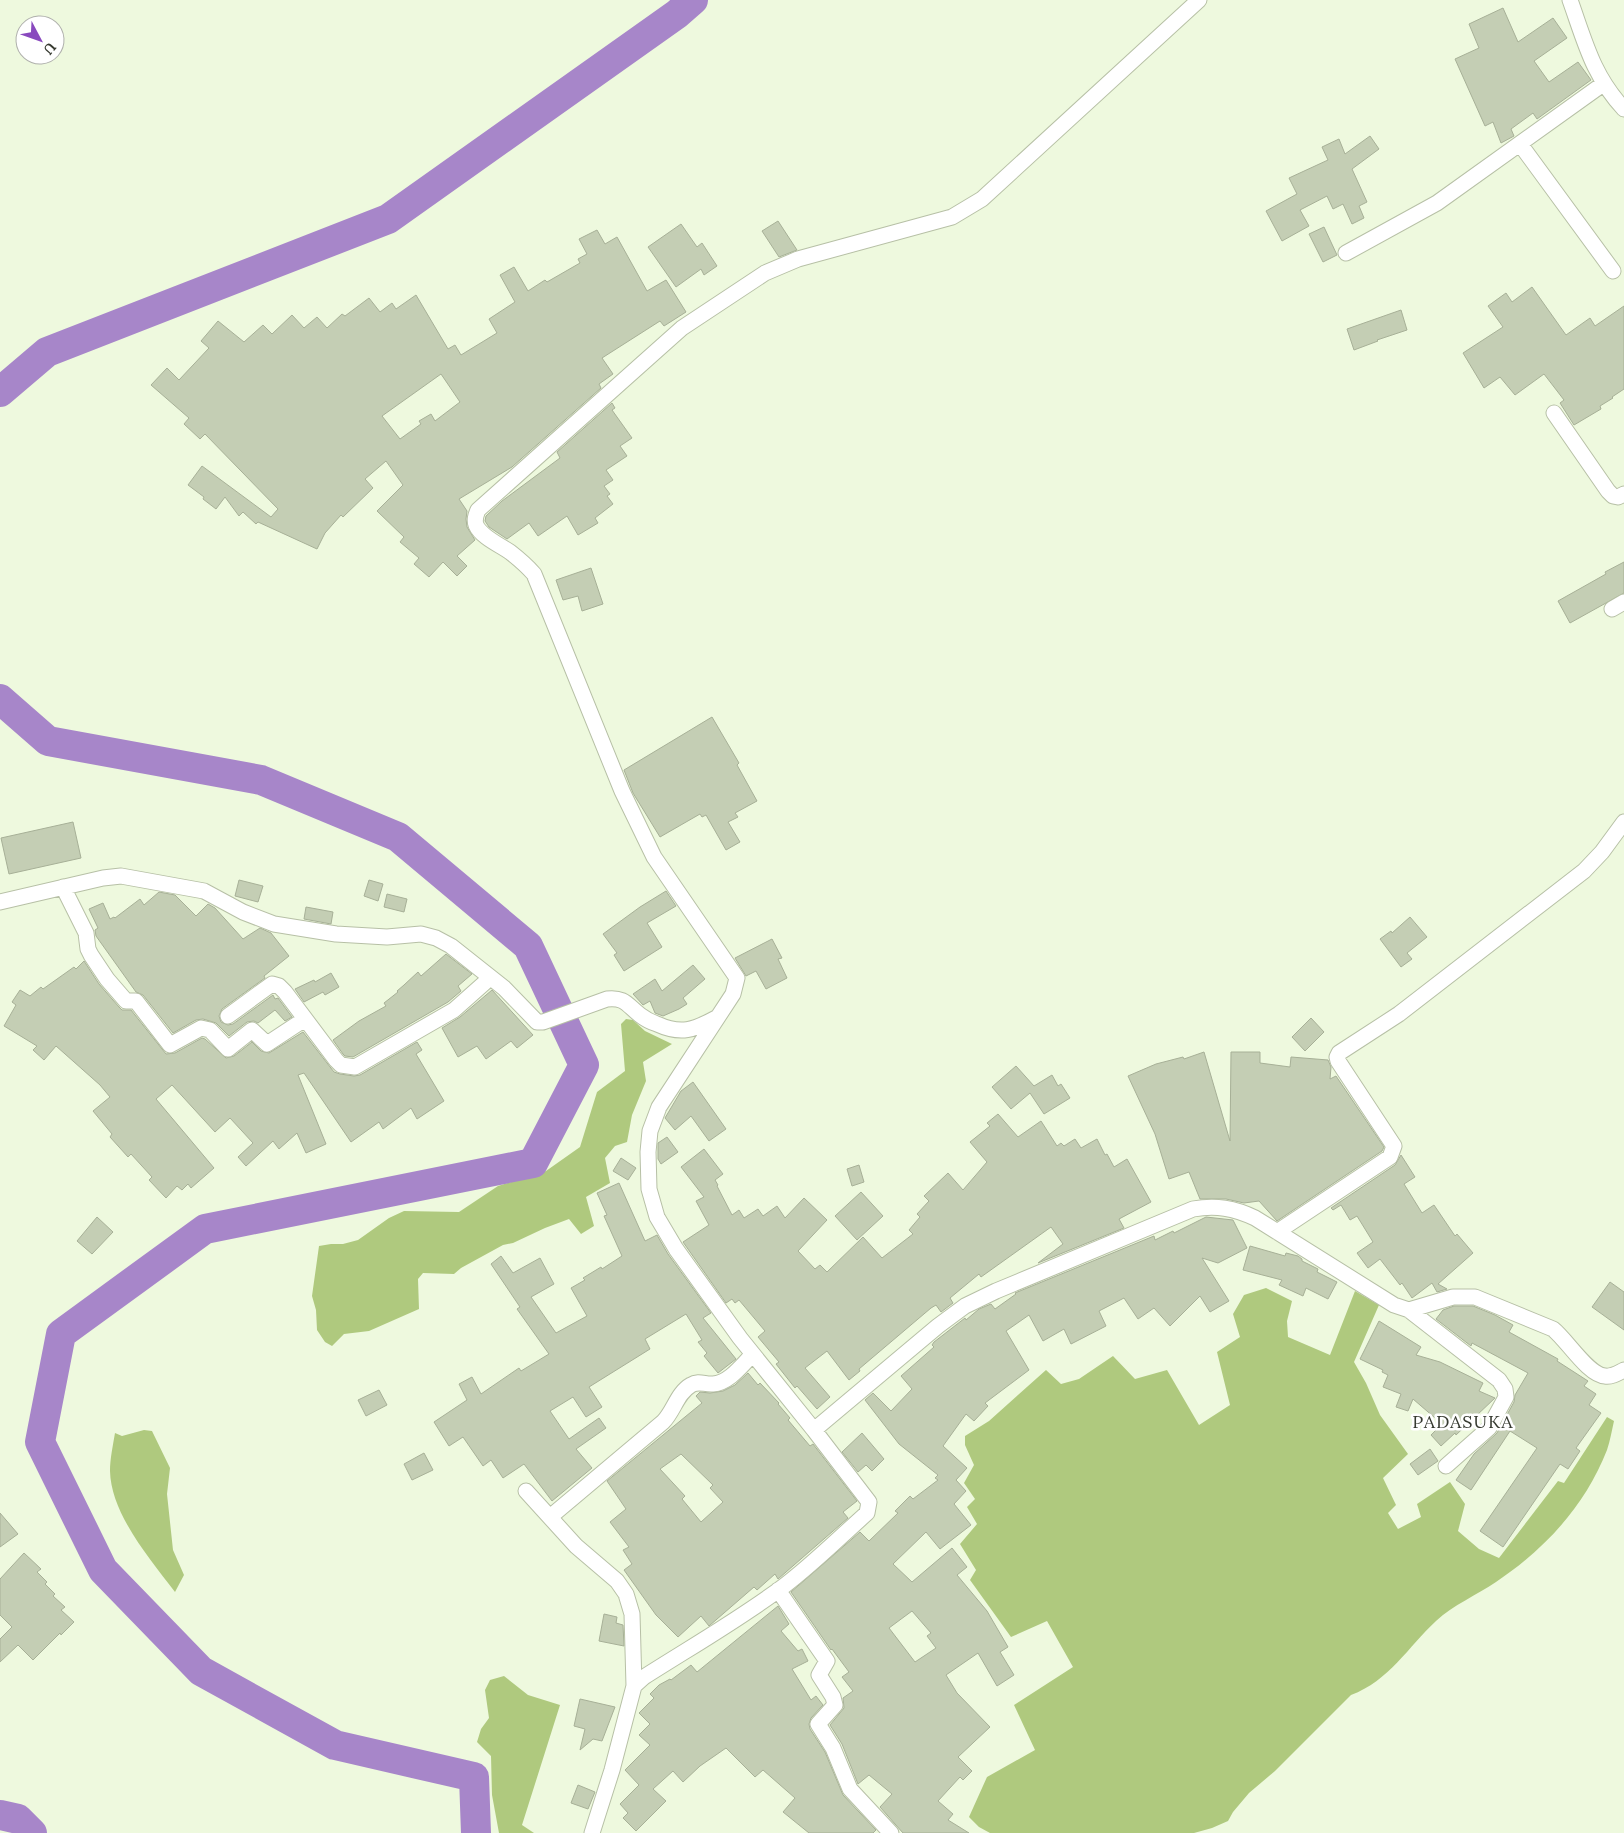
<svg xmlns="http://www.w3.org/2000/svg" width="1624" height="1833" font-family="Lora,serif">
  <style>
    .forest { fill: #afc97e }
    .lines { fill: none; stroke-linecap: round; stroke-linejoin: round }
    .river { stroke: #a786c9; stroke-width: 30 }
    .building { fill: #c4ceb4; stroke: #a7b097; fill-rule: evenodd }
    .minor-casing { stroke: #b7c0a6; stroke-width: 17 }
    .minor { stroke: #fff; stroke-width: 15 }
    .labels { text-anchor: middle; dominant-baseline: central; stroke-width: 5; stroke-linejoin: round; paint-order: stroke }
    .quarter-label { font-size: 18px; letter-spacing: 1px; fill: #363a30; stroke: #fff }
  </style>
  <rect width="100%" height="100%" fill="#eef9de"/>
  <path class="forest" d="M626,1019L633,1020L645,1031L672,1044L643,1062L646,1081L632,1115L627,1142L615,1146L605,1158L610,1183L586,1197L594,1226L581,1234L569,1219L545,1228L513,1243L503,1245L461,1268L454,1274L423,1273L418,1279L419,1309L369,1331L344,1334L332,1346L325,1342L317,1330L316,1310L312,1296L319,1246L331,1244H343L358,1240L389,1218L404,1211L459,1212L498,1186L546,1171L580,1147L597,1092L625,1071L621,1024Z
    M1266,1288L1292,1301L1287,1321L1288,1337L1330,1355L1355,1291L1379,1305L1354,1362L1366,1383L1380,1415L1408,1454L1383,1478L1396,1505L1388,1513L1398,1529L1421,1517L1417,1504L1450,1482L1465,1504L1458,1531L1479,1549L1499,1558L1558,1481L1564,1483L1607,1417L1614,1421C1612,1430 1610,1441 1607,1450C1585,1506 1545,1549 1496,1582C1477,1595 1453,1605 1436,1621C1408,1647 1389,1681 1351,1695L1275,1771L1249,1793L1233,1812L1228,1821L1212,1828L1194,1833H990L979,1827L969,1817L987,1777L1035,1750L1014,1705L1073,1667L1047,1621L1011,1637L970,1580L976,1570L960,1544L977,1524L967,1507L975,1499L964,1483L974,1465L965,1445V1436L989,1421L1046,1370L1061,1384L1079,1379L1113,1356L1135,1379L1167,1370L1199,1425L1230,1405L1217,1352L1240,1337L1233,1314L1244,1295Z
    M144,1430L152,1431L170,1468L167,1494L173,1550L184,1575L175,1592C150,1559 111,1514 110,1471C110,1459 113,1445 115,1433L122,1436Z
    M504,1676L528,1695L560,1705L522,1825L534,1833H499L492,1795L491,1756L477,1742L481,1729L489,1718L485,1690L490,1680Z"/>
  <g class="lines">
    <path class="river" d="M0,392L47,352L388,219L677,14L693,0
      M0,699L48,741L261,780L398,837L528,946L584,1065L533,1163L205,1229L61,1334L40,1442L103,1570L201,1671L335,1745L474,1777L476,1833
      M0,1815L18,1819L32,1833"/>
  </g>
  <path class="building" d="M1503,8L1518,42L1553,18L1567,38L1534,61L1549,82L1578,62L1591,80L1537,119L1533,113L1511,129L1514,136L1501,143L1493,122L1485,126L1455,59L1479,48L1469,24Z
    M1370,136L1379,149L1352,169L1367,202L1359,206L1364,218L1352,224L1343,204L1333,209L1327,196L1300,210L1309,226L1282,241L1266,211L1297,194L1289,178L1328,160L1322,147L1339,139L1345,154Z
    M778,221L797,250L779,257L762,231Z
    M681,224L697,247L702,243L717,266L704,275L701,269L676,287L648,247Z
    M1324,227L1337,255L1323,262L1309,234Z
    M597,230L605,244L617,237L647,291L666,280L686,312L664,326L660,321L602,358L613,374L599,384L601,388L512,467L459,499L467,511L466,519L467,527L475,540L457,556L467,566L457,576L443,562L429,577L414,564L419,558L400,542L404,537L377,511L403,485L386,461L365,479L373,488L343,517L341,515L325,533L317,549L258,522L256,524L243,512L239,516L225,497L216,509L203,499L204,497L188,485L202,466L271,517L278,509L205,434L200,439L184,424L189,418L151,385L167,368L179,380L209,348L201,341L218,321L244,342L263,325L272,334L292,315L304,328L317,317L327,328L342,314L345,316L369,298L380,312L392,303L396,309L416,295L448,349L455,345L461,355L497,333L489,319L515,302L500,275L514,267L528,291L545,280L547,282L580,263L578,259L587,254L579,239ZM441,374L460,402L435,421L431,414L419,421L421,424L400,439L382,416Z
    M1532,287L1566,335L1590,318L1595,326L1624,306V389L1612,397L1613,398L1600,406L1601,409L1574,425L1560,403L1564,400L1544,374L1515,395L1500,377L1484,388L1463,353L1503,327L1488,306L1506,293L1512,302Z
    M1401,310L1407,330L1377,340L1378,341L1354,350L1347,329Z
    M612,403L615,408L612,410L632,438L620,446L627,456L606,470L613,480L604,486L610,494L607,496L613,504L595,518L598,523L578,535L567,516L538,536L529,523L507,539L489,527L485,521L486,516L502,501L560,458L557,452Z
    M1624,562V593L1570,623L1558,601L1606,574L1605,572Z
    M591,568L603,604L582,611L578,596L563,600L556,580Z
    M712,717L739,763L737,765L757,801L735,813L738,817L728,822L740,842L726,850L706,815L702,817L700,814L660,837L633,793L624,770Z
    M73,822L81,858L9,874L1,838Z
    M239,880L263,886L258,902L235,896Z
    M369,880L383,884L378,901L364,896Z
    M666,891L676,906L647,923L662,947L624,971L614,955L617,953L603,934L640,907Z
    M159,892L175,895L196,916L208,904L215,908L243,939L260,928L271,933L289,956L264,976L265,978L222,1009L219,1016L221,1022L228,1025L233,1024L273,995L275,999L278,998L292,1017L285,1021L275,1010L258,1023L254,1021L247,1022L229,1036L216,1023L203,1019L196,1020L173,1033L143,995L136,992L96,936L95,930L98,928L89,909L103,903L110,919L114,917L115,918L140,899L144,905Z
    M387,894L407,899L404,912L384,907Z
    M306,907L333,912L331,924L304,919Z
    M1410,917L1427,937L1407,953L1412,959L1401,967L1380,939L1391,931L1392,933Z
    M772,939L782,958L778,959L787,978L766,989L756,971L746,976L735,958Z
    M446,954L472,974L458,986L461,991L448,1002L353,1057L345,1056L343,1054L333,1040L359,1021L386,1006L384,1003L398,992L397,991L404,985L418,972L421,976Z
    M84,961L99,984L119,1007L122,1010H131L166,1054L175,1053L202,1038L205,1039L226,1058L234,1056L252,1042L261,1051L269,1053L303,1032L334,1072L340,1074L354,1076L360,1075L417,1042L422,1050L416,1054L444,1101L417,1119L411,1108L383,1129L379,1122L351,1142L304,1073L298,1075L326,1144L306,1153L297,1133L279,1149L273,1141L246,1166L238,1157L253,1143L230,1118L215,1132L172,1085L156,1099L214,1168L191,1188L188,1184L182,1190L177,1186L166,1198L149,1180L152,1177L131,1154L128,1157L110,1137L112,1134L93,1111L110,1097L100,1085L56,1046L44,1060L33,1050L37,1046L4,1026L16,1005L12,1002L20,990L30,996L41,987L43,989L74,967L76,969Z
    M693,965L705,979L683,998L687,1004L679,1009L663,1016L655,1013L650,1001L643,1005L633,994L655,979L662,991Z
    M331,973L339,987L325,995L323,992L304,1002L295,989L314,980L315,982Z
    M492,990L533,1035L517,1048L511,1041L486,1059L477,1046L458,1057L442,1028L460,1017Z
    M1311,1018L1324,1032L1305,1051L1292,1037Z
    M1204,1052L1230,1141L1231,1052H1260V1063L1290,1067L1291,1057L1328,1060L1331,1067L1330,1079L1336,1076L1384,1147L1382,1151L1277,1221L1259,1201L1244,1203L1226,1199H1200L1189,1172L1169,1179L1155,1134L1128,1076L1156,1064L1183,1057L1184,1059Z
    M1016,1066L1034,1086L1052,1075L1058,1086L1061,1084L1070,1098L1044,1114L1030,1093L1011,1109L992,1087Z
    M693,1082L726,1129L709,1141L691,1116L675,1130L665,1118L681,1091Z
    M998,1114L1018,1137L1041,1121L1057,1146L1061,1143L1064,1146L1075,1139L1081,1148L1097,1139L1105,1155L1107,1154L1114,1167L1127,1159L1151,1202L1119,1219L1124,1228L1038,1263L1063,1244L1051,1227L981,1277L979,1274L950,1298L953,1303L941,1312L936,1305L931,1308L859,1369L860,1371L849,1380L827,1351L805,1368L830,1397L817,1409L797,1386L795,1388L776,1364L779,1362L758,1337L765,1331L739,1300L735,1303L732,1299L726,1303L683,1242L709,1225L696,1201L704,1197L681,1167L704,1149L723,1174L715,1180L718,1185L717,1186L732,1215L739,1210L744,1218L758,1209L763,1216L777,1206L785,1218L804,1198L827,1220L798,1251L815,1269L820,1265L827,1272L863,1237L882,1258L913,1234L909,1230L920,1217L917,1214L929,1201L924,1196L948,1173L963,1190L987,1162L970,1142L990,1126L987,1123Z
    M667,1137L678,1152L661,1164L658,1159V1143Z
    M1401,1155L1415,1177L1404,1184L1422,1213L1434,1205L1455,1236L1457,1234L1473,1253L1438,1284L1447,1289L1437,1292L1432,1283L1412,1298L1402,1283L1400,1285L1380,1259L1368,1268L1357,1253L1373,1242L1357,1216L1350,1220L1341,1205L1333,1210L1331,1208L1395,1165Z
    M621,1158L636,1168L628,1180L613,1171Z
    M859,1165L864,1182L852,1186L847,1169Z
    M619,1183L645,1241L657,1235L668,1254L711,1313L703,1318L736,1359L718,1373L704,1356L707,1353L698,1342L702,1340L686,1314L645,1339L650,1349L589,1387L602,1407L586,1417L573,1397L550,1411L569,1439L599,1418L606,1428L576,1449L592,1468L552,1501L524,1464L503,1478L491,1460L483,1466L463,1437L449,1446L434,1422L467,1400L459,1384L472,1377L481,1394L519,1368L521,1371L549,1354L517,1309L520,1307L491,1264L501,1256L513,1273L540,1258L554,1284L531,1297L556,1333L587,1316L571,1288L585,1280L583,1278L601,1267L602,1269L622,1256L604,1216L607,1215L597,1193Z
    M861,1192L883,1216L857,1240L835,1216Z
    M97,1217L113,1232L92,1254L77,1241Z
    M1206,1217L1233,1220L1247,1248L1218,1263L1202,1258L1229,1301L1210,1312L1200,1296L1170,1326L1154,1308L1138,1319L1124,1298L1099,1311L1106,1326L1071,1344L1064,1329L1043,1341L1029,1315L1006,1331L1029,1370L985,1403L988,1406L974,1421L966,1414L943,1446L967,1468L956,1480L966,1491L954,1504L971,1525L940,1549L926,1532L893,1564L912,1582L952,1548L967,1567L957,1575L987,1611L1008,1647L1000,1652L1014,1675L997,1686L978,1653L946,1675L957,1693L990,1727L958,1757L972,1771L963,1780L960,1777L938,1801L953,1814L948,1820L969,1833H903L880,1807L892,1794L869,1775L858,1784L842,1744L830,1725L844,1708L843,1698L853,1691L842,1677L849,1672L832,1649L831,1650L791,1592L860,1532L869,1541L898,1513L895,1511L910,1496L913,1499L938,1480L935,1478L938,1475L899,1444L865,1400L873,1393L891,1411L912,1389L901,1376L934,1347L932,1345L934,1342L965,1318L966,1320L979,1309L991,1304L995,1309L1016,1294L1015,1293L1154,1236L1155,1240L1173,1231L1174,1233ZM912,1611L931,1633L927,1636L936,1648L915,1662L889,1628Z
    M1250,1246L1285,1256L1286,1253L1298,1256L1302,1259V1261L1318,1269L1317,1272L1337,1282L1328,1299L1306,1288L1303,1296L1279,1285L1282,1280L1243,1270Z
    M1610,1282L1624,1292V1330L1592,1307Z
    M1454,1306H1473L1495,1315L1513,1325L1509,1332L1558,1359L1557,1361L1588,1381L1584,1386L1596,1394L1589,1405L1601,1413L1576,1448L1580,1451L1568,1469L1560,1464L1503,1547L1480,1531L1537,1448L1510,1431L1471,1490L1456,1480L1474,1454L1497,1433L1514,1402L1515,1395L1528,1373L1472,1343L1471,1346L1436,1319L1443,1310Z
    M1379,1321L1421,1347L1416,1355L1440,1362L1483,1383L1479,1391L1495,1398L1456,1435L1455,1433L1441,1446L1431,1435L1442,1424L1413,1399L1408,1411L1396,1407L1401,1394L1383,1387L1388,1375L1382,1372L1383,1370L1360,1359Z
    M748,1373L758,1385L760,1383L779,1403L778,1404L790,1418L788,1420L810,1446L813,1444L857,1501L843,1512L848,1518L778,1579L775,1574L757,1590L754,1587L709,1626L701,1616L678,1637L656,1615L624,1570L632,1564L623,1550L629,1547L610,1522L626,1509L607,1481L702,1403L696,1396L700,1392L710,1393L723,1391L735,1385ZM681,1454L713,1485L710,1488L723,1502L701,1522L682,1499L685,1496L660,1469Z
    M379,1390L387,1405L366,1416L358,1400Z
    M862,1433L884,1459L872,1471L866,1465L858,1472L842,1452Z
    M1430,1449L1438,1461L1418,1475L1410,1464Z
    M424,1453L433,1470L412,1480L404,1464Z
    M0,1513L18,1534L0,1547Z
    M24,1553L41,1569L37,1572L47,1582L45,1584L55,1594L53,1596L65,1607L61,1610L74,1622L61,1635L60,1633L33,1660L18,1645L0,1662V1639L12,1627L0,1615V1579Z
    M778,1606L789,1624L781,1631L798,1651L802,1649L808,1661L792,1669L811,1700L816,1696L823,1705L811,1718L809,1724L810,1729L825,1752L843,1795L876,1830L873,1833H809L783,1812L795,1798L763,1770L755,1777L726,1748L700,1766L683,1782L673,1771L653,1789L666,1801L636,1831L623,1818L628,1813L620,1804L639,1785L625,1770L650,1745L639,1735L650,1724L639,1713L654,1698L650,1694L659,1685L670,1679L671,1680L691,1665L697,1672Z
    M604,1614L617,1617L616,1623L623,1625L624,1646L599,1641Z
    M580,1699L615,1707L602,1741L593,1739L580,1750L585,1729L574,1726Z
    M578,1785L595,1792L588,1809L571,1803Z"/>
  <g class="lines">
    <defs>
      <path id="minor" d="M1570,0C1585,42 1593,76 1624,109
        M1520,144L1613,271
        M1346,253L1437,203L1603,84
        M1554,413L1608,491L1613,496L1618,497L1624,494
        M1612,609L1624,602
        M63,887L86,933L88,949L91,955L107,979L126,1001H136L170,1045L201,1028L210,1030L228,1049L252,1030L267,1044L305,1019
        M0,902L103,878L121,876L204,891L243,912L274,924L336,934L387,937L421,934L436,938L451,946L504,988L537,1022H543L607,999C625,997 627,1005 640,1015C645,1019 651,1022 657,1024C681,1035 694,1030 716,1018
        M228,1016L272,984L279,986L285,992L336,1060L341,1065L355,1067L454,1010L490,978
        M1277,1232L1390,1157L1394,1146L1338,1061L1337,1057L1339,1053L1399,1014L1584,871L1602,852L1624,822
        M1409,1310L1499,1380L1505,1389L1506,1397L1489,1428L1446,1466
        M814,1430L938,1326L965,1306L996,1291L1193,1209C1216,1205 1234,1208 1255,1218L1394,1305L1409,1310L1453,1297H1475L1553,1329C1567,1340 1588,1375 1605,1376C1612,1377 1618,1373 1624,1370
        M526,1491L576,1546L617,1581L626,1594L632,1614L634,1686
        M550,1517L663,1422C674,1411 677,1393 691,1385C699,1380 705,1385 713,1384C729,1383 742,1365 753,1354
        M778,1590L827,1661L819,1675L833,1697L835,1705L818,1724L833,1748L850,1789L891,1833
        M592,1833L612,1770L634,1686L644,1677C691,1647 740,1619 784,1586C813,1564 840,1537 867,1513L869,1502L814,1430L740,1338L676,1249L657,1217L649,1189L648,1152L650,1131L659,1107L733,994L737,978L654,857L622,791L534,574C527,566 519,559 510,552C500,545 481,537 476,525C474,519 476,515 478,510L682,328L765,273L798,259L952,217L982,199L1199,0"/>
    </defs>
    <use href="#minor" class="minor-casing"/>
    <use href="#minor" class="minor"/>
  </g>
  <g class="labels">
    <g class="quarter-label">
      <text x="1463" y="1421">PADASUKA</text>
    </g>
  </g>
  <g transform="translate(40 40) rotate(131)"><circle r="24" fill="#ffffff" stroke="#afb0ac"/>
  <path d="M0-4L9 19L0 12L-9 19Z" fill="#8949be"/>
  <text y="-8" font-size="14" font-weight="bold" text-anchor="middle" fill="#363a30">U</text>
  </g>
</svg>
